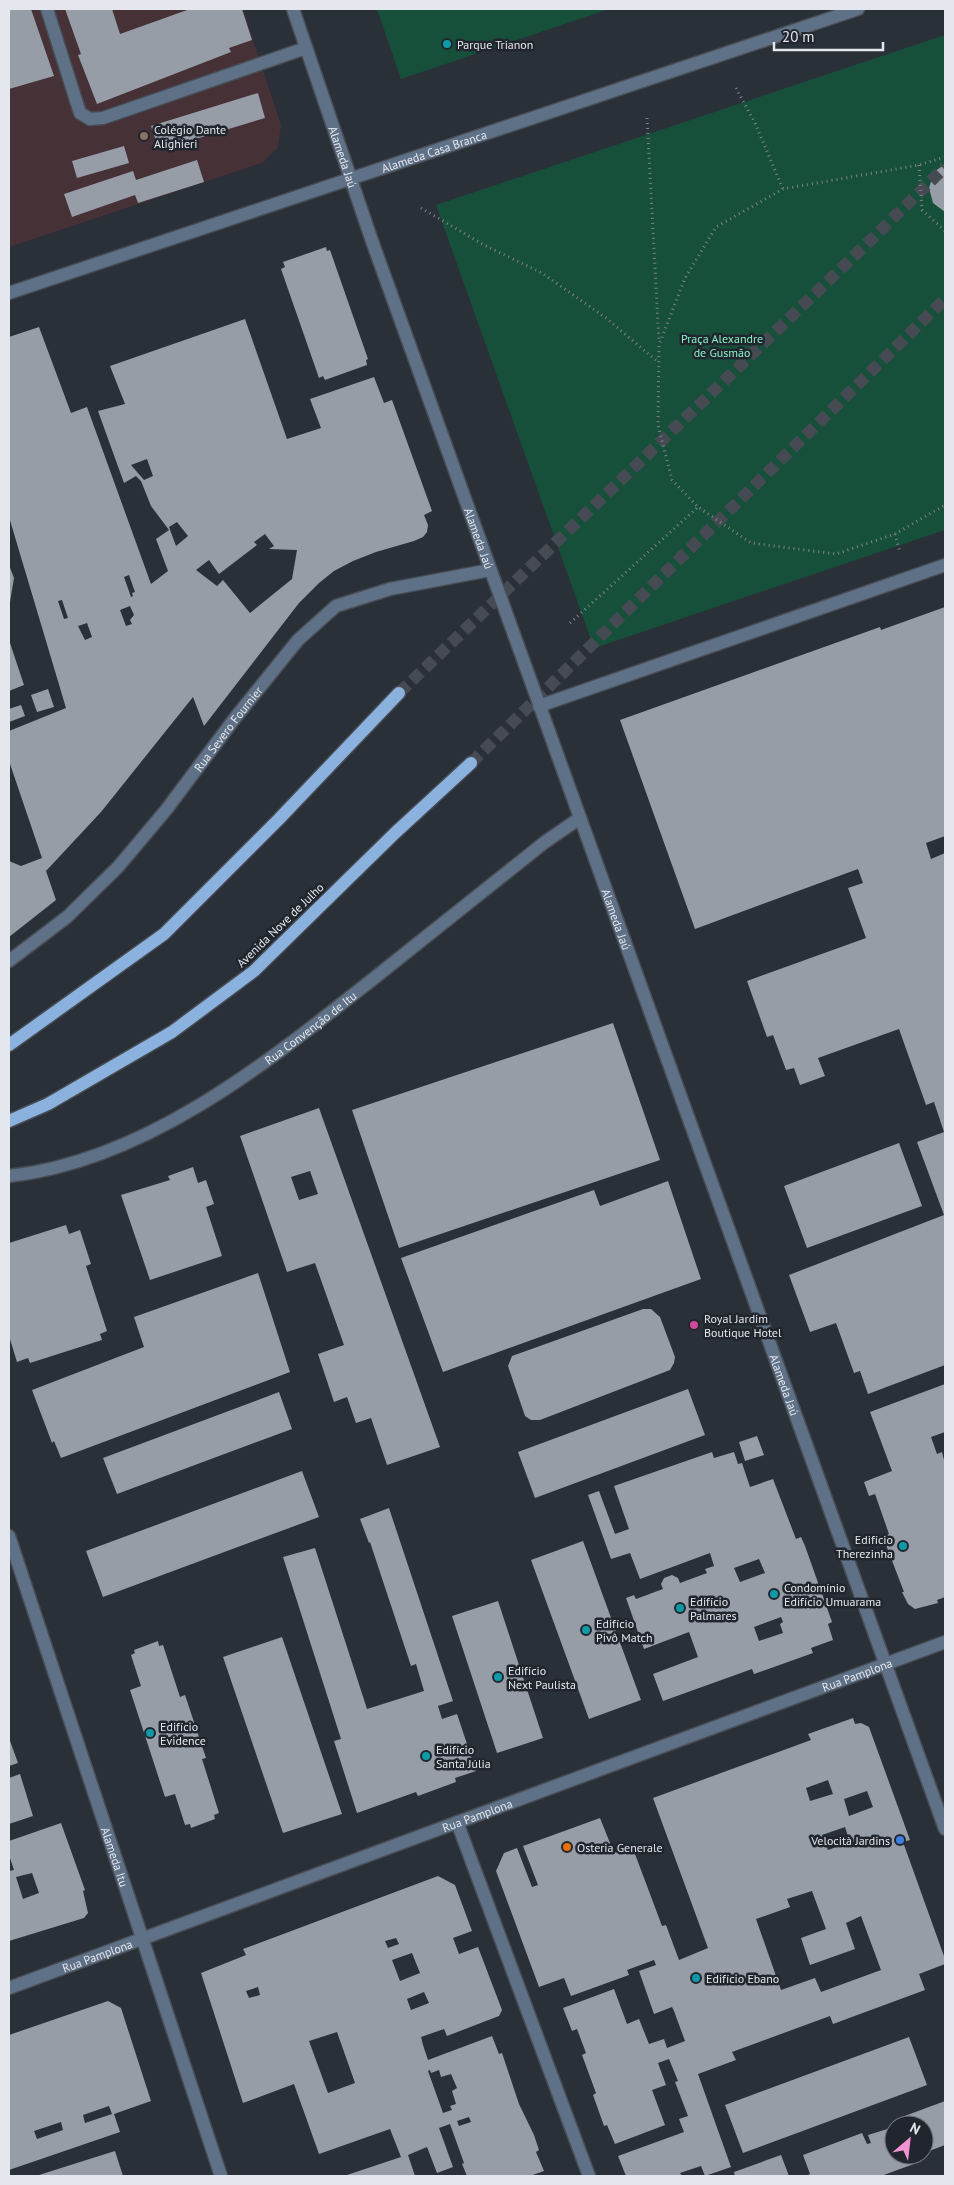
<svg xmlns="http://www.w3.org/2000/svg" width="954" height="2185" font-family="'PT Sans',sans-serif">
  <style>
    .education { fill: #453136 }
    .green { fill: #17503a }
    .building { fill: #969da6; fill-rule: evenodd }
    .lines { fill: none; stroke-linecap: round; stroke-linejoin: round }
    .major-tunnel { stroke: #464b53; stroke-width: 12; stroke-dasharray: 12 6; stroke-linecap: butt }
    .minor-casing { stroke: #484d55; stroke-width: 15 }
    .major-casing { stroke: #484d55; stroke-width: 15 }
    .path { stroke: #7e838a; stroke-width: 3; stroke-dasharray: 1 4; stroke-linecap: butt }
    .minor { stroke: #5e7187; stroke-width: 12 }
    .major { stroke: #8bb2de; stroke-width: 12 }
    .culture-dot { fill: #0f9aa8; stroke: #21262e; stroke-width: 2 }
    .education-dot { fill: #8d6e63; stroke: #21262e; stroke-width: 2 }
    .hotel-dot { fill: #d1479c; stroke: #21262e; stroke-width: 2 }
    .shop-dot { fill: #3f7fe0; stroke: #21262e; stroke-width: 2 }
    .food-dot { fill: #e8710a; stroke: #21262e; stroke-width: 2 }
    .labels { text-anchor: middle; dominant-baseline: central; stroke-width: 5; stroke-linejoin: round; paint-order: stroke }
    .poi-label { font-size: 12px; fill: #e4e7ed; stroke: #21262e; text-anchor: start }
    .street-label { font-size: 12px; fill: #e4e7ed; stroke: #21262e }
    .park-label { font-size: 12px; fill: #85f1c3; stroke: #21262e }
  </style>
  <rect width="100%" height="100%" fill="#2a3038"/>
  <path class="education" d="M9,9H243L281,125L278,147L262,163L9,247Z"/>
  <path class="green" d="M377,9H609L401,79Z
    M945,35V530L594,648L436,205Z"/>
  <path class="building" d="M9,9H31L54,76L9,89Z
    M65,9H112L120,34L190,9H242L252,40L229,48L231,52L97,104L78,55L81,54Z
    M258,93L265,118L159,150L151,126Z
    M124,146L129,163L77,178L72,161Z
    M197,160L204,182L138,203L135,195L72,217L64,194L133,171L136,180Z
    M945,164V212L933,203L929,188L934,172Z
    M326,247L327,251L330,250L368,359L366,360L367,365L325,380L323,376L319,378L281,269L285,267L283,262Z
    M245,319L287,439L321,428L310,399L374,377L384,403L392,400L432,511L424,515L428,525L427,532L423,537L414,541L376,552L353,561L334,571L319,583L299,603L204,726L193,697L101,812L46,871L56,900L9,937V861L21,866L42,858L9,761V731L66,708L9,517V337L39,327L71,413L87,407L151,584L168,571L156,539L169,530L151,506L141,481L136,476L124,483L98,411L125,404L110,366ZM147,459L153,476L144,480L131,465ZM177,522L188,536L176,546L169,527ZM265,534L274,546L269,549L297,550L292,579L250,613L223,580L217,586L196,570L209,560L219,574L257,545L254,542ZM129,575L135,592L132,593L133,596L131,597L124,577ZM62,600L68,618L64,619L58,601ZM130,606L134,615L130,620L132,624L126,626L120,610ZM87,623L92,637L85,640L78,626Z
    M9,565L14,578L10,602H9Z
    M945,607V836L926,843L931,859L945,853V1365L868,1394L860,1371L854,1373L836,1323L810,1332L789,1275L944,1215L917,1142L944,1132L934,1102L926,1105L899,1029L818,1058L825,1076L800,1085L794,1068L786,1070L773,1035L767,1037L747,981L866,938L848,888L863,883L858,869L695,929L620,720L880,627L881,630Z
    M9,643H10L24,685L9,691Z
    M48,689L54,707L37,712L31,695Z
    M21,705L25,716L9,722V709Z
    M613,1023L660,1160L399,1248L352,1110Z
    M319,1108L440,1447L387,1465L371,1418L356,1423L347,1397L334,1402L318,1354L344,1345L315,1263L287,1272L240,1136ZM310,1171L318,1194L299,1200L291,1177Z
    M899,1143L922,1206L807,1248L784,1186Z
    M193,1167L198,1183L206,1180L214,1204L206,1207L222,1256L150,1280L121,1195L170,1180L168,1176Z
    M668,1181L701,1279L443,1372L401,1258L594,1190L600,1206Z
    M66,1225L69,1234L80,1230L91,1264L86,1266L107,1331L100,1334L102,1340L30,1363L28,1358L17,1362L9,1336V1243Z
    M258,1273L290,1372L61,1458L54,1441L52,1443L32,1390L144,1347L134,1317Z
    M643,1309H651L660,1317L675,1357L674,1363L670,1370L540,1420H531L525,1416L508,1366L512,1356Z
    M945,1384V1432L931,1437L937,1454L942,1452L945,1464V1597L937,1600L938,1603L915,1609L908,1604L902,1592H904L883,1537L889,1534L875,1494L869,1496L864,1482L892,1471L870,1412Z
    M688,1389L705,1435L535,1498L518,1452Z
    M279,1392L292,1429L117,1494L103,1458Z
    M757,1436L764,1455L745,1461L739,1442Z
    M712,1452L714,1458L734,1452L738,1464L742,1463L750,1487L773,1479L796,1539L801,1537L805,1546L832,1622L828,1624L833,1640L811,1648L813,1653L774,1667L754,1674L752,1669L663,1701L653,1674L698,1657L689,1632L644,1649L626,1598L634,1595L636,1599L663,1589L661,1584L664,1578L672,1575L678,1578L680,1583L707,1573L705,1569L714,1566L710,1553L640,1579L630,1553L611,1559L588,1495L599,1491L615,1534L629,1529L614,1486ZM759,1559L765,1573L740,1582L734,1568ZM781,1617L783,1622L780,1624L783,1633L759,1641L754,1627Z
    M302,1471L319,1517L103,1597L86,1551Z
    M389,1508L453,1701L438,1706L442,1719L457,1714L476,1771L455,1778L456,1782L418,1796L416,1792L357,1813L334,1741L341,1739L283,1557L315,1548L367,1709L424,1691L416,1664L411,1666L370,1542L369,1543L360,1519Z
    M583,1541L641,1700L589,1719L531,1560Z
    M498,1601L543,1738L497,1753L452,1616Z
    M282,1637L342,1814L283,1833L223,1657Z
    M158,1641L159,1646L163,1645L180,1697L185,1695L206,1758L202,1759L219,1813L214,1815L215,1819L191,1828L190,1824L185,1825L175,1794L165,1797L130,1690L141,1686L131,1655L135,1653L134,1650Z
    M853,1718L855,1724L861,1723L869,1727L910,1840L903,1842L945,1959V1964L919,1974L925,1990L833,2024L830,2016L732,2052L736,2060L698,2074L731,2167L705,2176L701,2166L680,2173L682,2176H626L618,2156L684,2132L679,2119L688,2116L675,2082L678,2081L669,2059L658,2063L666,2085L652,2090L665,2125L615,2144L607,2125L604,2126L593,2095L596,2093L582,2055L586,2053L577,2029L572,2031L563,2008L614,1989L627,2024L639,2019L649,2044L664,2039L667,2048L685,2041L674,2011L672,2007L654,2014L639,1971L656,1965L654,1960L627,1970L629,1975L571,1996L564,1978L539,1987L496,1871L504,1853L517,1848L532,1887L538,1885L523,1846L600,1818L614,1853L632,1846L662,1926L666,1925L679,1960L708,1948L653,1798L811,1740L808,1734ZM828,1780L833,1794L810,1801L806,1788ZM867,1791L873,1807L849,1816L844,1799ZM845,1827L850,1842L828,1850L822,1835ZM812,1891L826,1929L801,1938L810,1965L855,1949L846,1923L861,1916L881,1970L821,1992L815,1978L781,1990L756,1919L790,1907L787,1899Z
    M9,1738L18,1763L9,1766Z
    M20,1774L33,1816L9,1824V1778Z
    M61,1823L85,1890L83,1891L88,1913L84,1918L9,1941V1871L14,1870L9,1855V1841ZM32,1873L39,1893L23,1899L16,1877Z
    M438,1876L455,1885L472,1931L453,1938L459,1954L478,1947L502,2010L499,2016L447,2036L444,2029L421,2037L423,2045L428,2060L492,2036L499,2054L502,2053L519,2104L534,2135L539,2150L536,2152L544,2171L530,2176H467L462,2164L464,2163L450,2124L439,2128L453,2167L437,2173L427,2147L408,2155L415,2176H344L401,2157L390,2129L319,2154L294,2084L243,2103L201,1973L246,1955L243,1949ZM396,1938L399,1944L388,1948L385,1941ZM412,1953L420,1973L400,1981L392,1960ZM258,1987L260,1995L249,1998L246,1991ZM424,1992L429,2003L411,2010L407,1999ZM337,2032L355,2083L328,2093L309,2041ZM430,2070L431,2073L439,2070L441,2077L451,2074L457,2088L452,2091L456,2104L450,2106L452,2110L443,2113L428,2071ZM469,2117L471,2122L459,2126L457,2121Z
    M108,2001L121,2008L151,2101L114,2114L120,2132L9,2170V2035ZM109,2106L112,2114L85,2123L83,2115ZM61,2122L63,2130L37,2139L34,2131Z
    M909,2037L927,2085L743,2153L725,2105Z
    M945,2101V2145L924,2153V2125H901L904,2123L902,2117Z
    M894,2127V2155H920L922,2161L881,2176H806L810,2174L803,2155L862,2133L867,2144L871,2143L868,2135Z
    M115,2151L123,2176H36L61,2168Z
    M781,2155L789,2176H735L734,2172Z"/>
  <g class="lines">
    <path class="major-tunnel" d="M399,693L877,234L945,167
      M471,763L945,299"/>
    <defs>
      <g id="minor">
        <path d="M47,9L80,113L90,119L103,118L306,48"/>
        <path id="s1" d="M293,9L372,241L945,1829"/>
        <path id="s2" d="M9,293L858,9"/>
        <path d="M539,706L945,565"/>
        <path id="s3" d="M9,961L67,917L118,867L166,810L235,718L298,640L336,606L390,589L490,570"/>
        <path id="s4" d="M9,1176C146,1161 268,1062 373,979C430,933 488,888 545,842L580,818"/>
        <path id="s5" d="M9,1536L221,2176"/>
        <path d="M457,1822L589,2176"/>
        <path id="s6" d="M9,1988L945,1642"/>
      </g>
      <path id="major" d="M9,1045L164,934L279,819L399,693
        M9,1121L48,1104L172,1032L254,971L395,833L471,763"/>
    </defs>
    <use href="#minor" class="minor-casing"/>
    <use href="#major" class="major-casing"/>
    <path class="path" d="M736,88L755,123L783,189
      M647,118L659,342
      M945,157L919,165L783,189L716,227L685,278L659,345L658,425L672,480L698,507L751,543L836,554L895,534L945,505
      M919,165L922,210L945,231
      M421,208L484,245L542,273L606,318L658,362
      M895,534L900,553
      M570,623L698,507"/>
    <use href="#minor" class="minor"/>
    <use href="#major" class="major"/>
  </g>
  <g class="culture-dot">
    <circle cx="447" cy="44" r="5"/>
    <circle cx="903" cy="1546" r="5"/>
    <circle cx="774" cy="1594" r="5"/>
    <circle cx="680" cy="1608" r="5"/>
    <circle cx="586" cy="1630" r="5"/>
    <circle cx="498" cy="1677" r="5"/>
    <circle cx="150" cy="1733" r="5"/>
    <circle cx="426" cy="1756" r="5"/>
    <circle cx="696" cy="1978" r="5"/>
  </g>
  <circle class="education-dot" cx="144" cy="136" r="5"/>
  <circle class="hotel-dot" cx="694" cy="1325" r="5"/>
  <circle class="shop-dot" cx="900" cy="1840" r="5"/>
  <circle class="food-dot" cx="567" cy="1847" r="5"/>
  <g class="labels">
    <g class="poi-label">
      <text x="457" y="44">Parque Trianon</text>
      <text x="154" y="129">Colégio Dante<tspan x="154" dy="14">Alighieri</tspan></text>
      <text x="704" y="1318">Royal Jardim<tspan x="704" dy="14">Boutique Hotel</tspan></text>
      <text x="893" y="1539" text-anchor="end">Edifício<tspan x="893" dy="14">Therezinha</tspan></text>
      <text x="784" y="1587">Condomínio<tspan x="784" dy="14">Edifício Umuarama</tspan></text>
      <text x="690" y="1601">Edifício<tspan x="690" dy="14">Palmares</tspan></text>
      <text x="596" y="1623">Edifício<tspan x="596" dy="14">Pivô Match</tspan></text>
      <text x="508" y="1670">Edifício<tspan x="508" dy="14">Next Paulista</tspan></text>
      <text x="160" y="1726">Edifício<tspan x="160" dy="14">Evidence</tspan></text>
      <text x="436" y="1749">Edifício<tspan x="436" dy="14">Santa Júlia</tspan></text>
      <text x="890" y="1840" text-anchor="end">Velocità Jardins</text>
      <text x="577" y="1847">Osteria Generale</text>
      <text x="706" y="1978">Edifício Ebano</text>
    </g>
    <g class="street-label">
      <text stroke="none"><textPath href="#s2" startOffset="448">Alameda Casa Branca</textPath></text>
      <text stroke="none"><textPath href="#s1" startOffset="156">Alameda Jaú</textPath></text>
      <text stroke="none"><textPath href="#s1" startOffset="561">Alameda Jaú</textPath></text>
      <text stroke="none"><textPath href="#s3" startOffset="321">Rua Severo Fournier</textPath></text>
      <text stroke="none"><textPath href="#s1" startOffset="966">Alameda Jaú</textPath></text>
      <text transform="translate(280 925) rotate(-44)">Avenida Nove de Julho</text>
      <text stroke="none"><textPath href="#s4" startOffset="340">Rua Convenção de Itu</textPath></text>
      <text stroke="none"><textPath href="#s1" startOffset="1461">Alameda Jaú</textPath></text>
      <text stroke="none"><textPath href="#s6" startOffset="904">Rua Pamplona</textPath></text>
      <text stroke="none"><textPath href="#s6" startOffset="499">Rua Pamplona</textPath></text>
      <text stroke="none"><textPath href="#s5" startOffset="338">Alameda Itu</textPath></text>
      <text stroke="none"><textPath href="#s6" startOffset="94">Rua Pamplona</textPath></text>
    </g>
    <g class="park-label">
      <text x="722" y="338">Praça Alexandre<tspan x="722" dy="14">de Gusmão</tspan></text>
    </g>
  </g>
  <rect width="954" height="2185" fill="none" stroke="#e4e7ed" stroke-width="20"/>
  <g transform="translate(909 2140) rotate(28)"><circle r="24" fill="#21262e" stroke="#6f737a"/>
  <path d="M0-4L9 19L0 12L-9 19Z" fill="#f491d3"/>
  <text y="-8" font-size="14" font-weight="bold" text-anchor="middle" fill="#e4e7ed">N</text>
  </g>
  <path d="M774 42v8h109v-8" fill="none" stroke="#e4e7ed" stroke-width="2.5"/>
  <text x="782" y="42" font-size="15" fill="#e4e7ed" stroke="#21262e" stroke-width="4" paint-order="stroke">20 m</text>
</svg>
